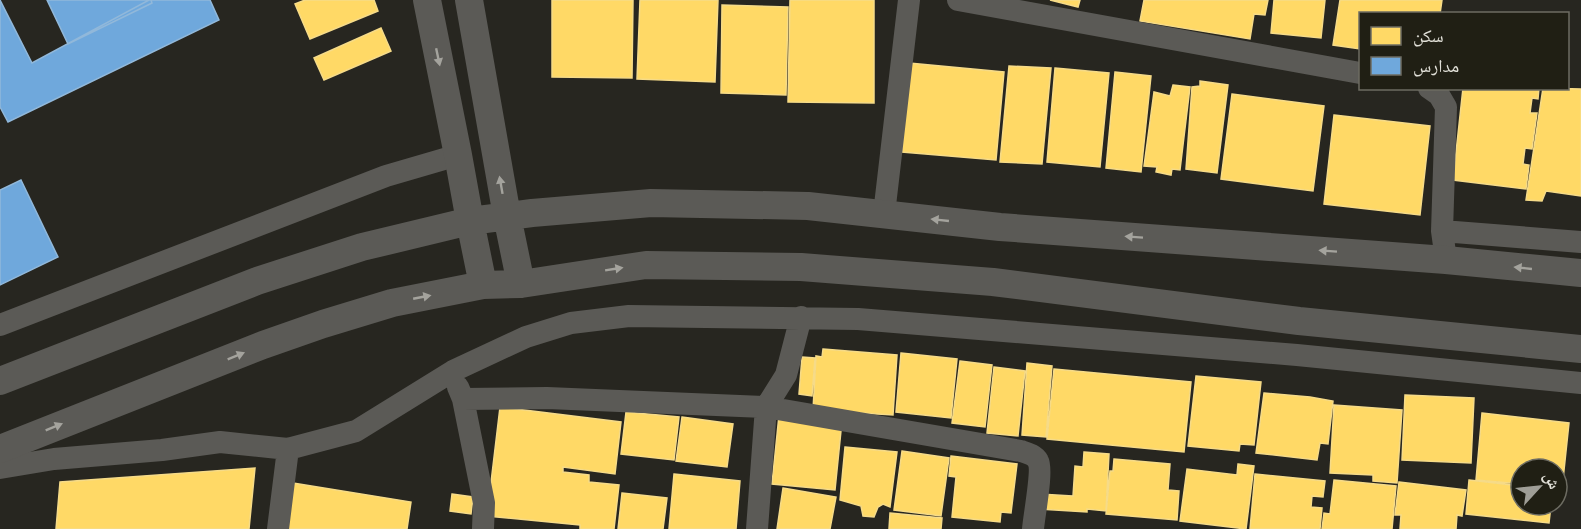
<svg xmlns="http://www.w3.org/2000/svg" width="1581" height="529" font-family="Lato,'Noto Naskh Arabic',sans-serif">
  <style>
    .homes { fill: #ffd966; stroke: #f6db88; stroke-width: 1.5 }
    .schools { fill: #6fa8dc; stroke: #91b8da; stroke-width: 1.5 }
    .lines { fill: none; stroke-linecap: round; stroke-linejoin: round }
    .minor { stroke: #5b5a56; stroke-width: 22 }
    .tertiary { stroke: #5b5a56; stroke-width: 28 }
    .oneway { fill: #a4a39d }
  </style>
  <rect width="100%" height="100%" fill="#272620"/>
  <path class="homes" d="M305,0H374L378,11L310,39L295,4Z
    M552,0H633L632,78L552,77Z
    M640,0H718L715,82L637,79Z
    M790,0H874V103L788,102Z
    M1050,0H1080L1078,7Z
    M1144,0H1268L1265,15L1254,14L1250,39L1140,21Z
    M1274,0H1325L1321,38L1271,33Z
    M1340,0H1442L1440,14H1360V49L1333,45Z
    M722,5L788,7L786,95L721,93Z
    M381,28L391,51L324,80L314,58Z
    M909,63L1004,72L996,160L902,152Z
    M1009,66L1051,68L1042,164L1000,162Z
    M1055,68L1109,73L1100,167L1047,162Z
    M1115,72L1151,76L1141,172L1106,168Z
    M1200,81L1228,85L1217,173L1186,169L1192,87L1200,86Z
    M1173,85L1190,87L1180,170L1172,169L1171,175L1156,172L1157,167L1144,166L1154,92L1170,96Z
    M1463,88H1539L1538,99L1532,98L1530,113H1537L1532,149L1525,148L1523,164L1529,165L1526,189L1453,180Z
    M1543,88L1581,89V196L1546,191L1542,201L1526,200Z
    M1232,94L1324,106L1313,191L1221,179Z
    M1334,115L1430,126L1420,215L1324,204Z
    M823,349L897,355L893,415L813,410L816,356L822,357Z
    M901,353L957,359L951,418L896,412Z
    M802,357L815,358L812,396L799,394Z
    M960,361L992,365L985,427L952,423Z
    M1027,363L1052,366L1046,437L1022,435Z
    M994,367L1025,371L1018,436L987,433Z
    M1054,369L1191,382L1184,452L1047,439Z
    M1196,376L1261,382L1254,445L1240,444L1239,451L1188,446Z
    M1264,393L1310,397L1333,401L1328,444L1320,443L1317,460L1256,453Z
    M1405,395L1474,398L1471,463L1402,460Z
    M1334,405L1402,410L1397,483L1373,481V475L1330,473Z
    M500,407L621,422L615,474L563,467V472L589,475V482L619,485L614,529H580V525L487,516Z
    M626,412L679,417L674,460L621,454Z
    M1482,413L1569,423L1562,489L1557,488V469H1521V484L1476,480Z
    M779,415L842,421L835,490L772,484Z
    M682,417L733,424L727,467L676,461Z
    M845,447L897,452L890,507L883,504L878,507L874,517L863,516L861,506L840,500Z
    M902,451L949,458L941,516L894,510Z
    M1084,452L1109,454L1106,511L1087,509V512L1039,509L1040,494L1073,496L1075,466L1083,467Z
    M951,456L1017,464L1011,513L1001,512L1000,522L952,517L956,477L949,476Z
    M1114,459L1170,464L1168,490L1179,491L1177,520L1106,514L1110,471H1113Z
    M1238,464L1254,466L1246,529L1180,521L1187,469L1237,475Z
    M255,468L249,529H56L60,482Z
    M674,474L740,481L736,529H669Z
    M1255,474L1325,481L1323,497L1312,496L1311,507L1322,508L1320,529H1250Z
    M1334,480L1396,486L1392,529H1322L1324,513L1330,514Z
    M1469,480L1521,486V505H1551L1549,523L1466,514Z
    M1399,482L1466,490L1462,516L1457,515L1456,529H1400L1401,515H1395Z
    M293,483L411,502L407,529H287Z
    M783,488L836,497L830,529H777Z
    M622,493L667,498L663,529H618Z
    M452,494L473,497L471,514L450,511Z
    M890,513L942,518L941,529H889Z"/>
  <path class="schools" d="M0,0L32,63L149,0H210L219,20L8,122L0,107Z
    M47,0H151L152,3L68,44Z
    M21,180L58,257L0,285V190Z"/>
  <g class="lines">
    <path class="minor" d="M958,0L1360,73
      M1429,88L1439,95L1446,107L1442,231L1446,260
      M884,214L909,0
      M1442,231L1581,242
      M0,325L386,176L458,155
      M458,387L463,399L484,503L483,529
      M463,399L547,398L766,407L1021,451C1027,453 1035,455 1038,461C1043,470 1034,516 1033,529
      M0,468L54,459L162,450L220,442L288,449L356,431L453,371L526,337L571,323L629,316L858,319L1297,355L1581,383
      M278,529L288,449
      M757,529L766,407L786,375L801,317"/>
    <path class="tertiary" d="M427,0L458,155L470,221L483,285
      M469,0L507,216L521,284
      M0,381L257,281L362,247L470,221L532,213L651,203L808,206L1000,227L1446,260L1581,273
      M0,449L263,345L323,324L392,303L483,285L521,284L646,265L801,267L993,282L1299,321L1581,349"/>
  </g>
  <defs><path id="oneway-solid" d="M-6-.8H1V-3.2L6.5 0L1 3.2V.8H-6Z" transform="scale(1.5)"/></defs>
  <g class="oneway">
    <use href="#oneway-solid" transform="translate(438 57) rotate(78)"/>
    <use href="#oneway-solid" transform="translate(501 185) rotate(-100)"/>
    <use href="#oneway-solid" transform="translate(940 220) rotate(-174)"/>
    <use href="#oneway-solid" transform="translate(1134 237) rotate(-176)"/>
    <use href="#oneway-solid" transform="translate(1328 251) rotate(-176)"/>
    <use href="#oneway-solid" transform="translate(1523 268) rotate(-174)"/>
    <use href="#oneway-solid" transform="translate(614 269) rotate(-9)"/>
    <use href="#oneway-solid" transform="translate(422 297) rotate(-11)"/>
    <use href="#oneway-solid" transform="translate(236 356) rotate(-22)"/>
    <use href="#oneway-solid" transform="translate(54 427) rotate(-22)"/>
  </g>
  <rect x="1359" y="12" width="210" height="78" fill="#201f14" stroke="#6d6c62" stroke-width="1.5"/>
  <rect x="1371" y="27" width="30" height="18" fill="#ffd966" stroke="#6d6c62" stroke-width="1.5"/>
  <text x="1413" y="42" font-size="18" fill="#e0dfd7">سكن</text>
  <rect x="1371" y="57" width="30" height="18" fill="#6fa8dc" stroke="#6d6c62" stroke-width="1.5"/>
  <text x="1413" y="72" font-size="18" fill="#e0dfd7">مدارس</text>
  <g transform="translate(1539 487) rotate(63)"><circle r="28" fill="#201f14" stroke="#6d6c62" stroke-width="1.5"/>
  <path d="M0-4.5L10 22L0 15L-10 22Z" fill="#9f9e97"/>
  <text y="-9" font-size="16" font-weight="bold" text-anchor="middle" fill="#e0dfd7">ش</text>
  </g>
</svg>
